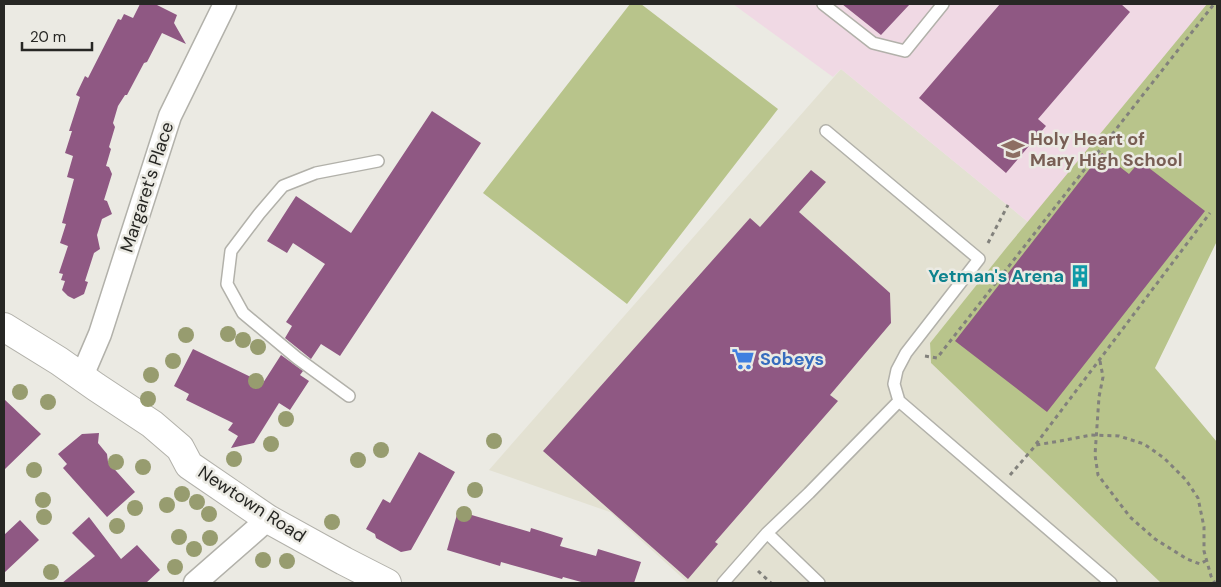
<svg xmlns="http://www.w3.org/2000/svg" width="1221" height="587" font-family="'DM Sans',sans-serif">
  <style>
    .built { fill: #e3e1d2 }
    .education { fill: #f0d9e4 }
    .green { fill: #b8c48b }
    .building { fill: #8f5883 }
    .lines { fill: none; stroke-linecap: round; stroke-linejoin: round }
    .service-casing { stroke: #b2b1aa; stroke-width: 14 }
    .minor-casing { stroke: #b2b1aa; stroke-width: 25 }
    .tertiary-casing { stroke: #b2b1aa; stroke-width: 30 }
    .path { stroke: #82817c; stroke-width: 3; stroke-dasharray: 4 4; stroke-linecap: butt }
    .service { stroke: #fff; stroke-width: 11 }
    .minor { stroke: #fff; stroke-width: 22 }
    .tertiary { stroke: #fff; stroke-width: 28 }
    .tree { fill: #979c6f }
    .labels { text-anchor: middle; dominant-baseline: central; stroke-width: 5; stroke-linejoin: round; paint-order: stroke }
    .education-label { font-size: 18px; font-weight: bold; fill: #785e54; stroke: #ebeae3; text-anchor: start }
    .street-label { font-size: 18px; fill: #272724; stroke: #ebeae3 }
    .culture-label { font-size: 18px; font-weight: bold; fill: #0d838f; stroke: #ebeae3; text-anchor: end }
    .shop-label { font-size: 18px; font-weight: bold; fill: #366cbe; stroke: #ebeae3; text-anchor: start }
  </style>
  <rect width="100%" height="100%" fill="#ebeae3"/>
  <path class="built" d="M841,69L1028,222L930,343L931,363L1161,583H688L610,512L489,470Z"/>
  <path class="education" d="M733,4H1207L1028,222L841,69L833,77Z"/>
  <path class="green" d="M630,4H641L778,109L627,304L483,193Z
    M1207,4H1217V241L1155,368L1217,442V583H1161L931,363L930,343L1007,247Z"/>
  <path class="building" d="M140,4H155L177,15L174,23L186,44L162,33L147,62L144,63L127,95H125L118,106L113,123L115,127L109,147L111,149L106,166L109,167L112,174L104,200L107,201L112,214L102,219L97,235L100,249L94,253L85,281L88,282L84,294L74,299L68,296L62,290L65,281L61,280L63,274L59,273L68,246L60,243L66,224L62,223L74,179L67,177L73,156L65,153L72,131H69L80,97L76,95L85,76L88,78L118,19L121,20L124,14L133,18Z
    M842,4H910L881,35Z
    M1000,4H1121L1130,12L1038,119L1046,126L1006,173L919,98Z
    M432,111L481,143L340,356L321,344L311,359L285,338L292,326L286,322L325,264L293,243L287,253L267,241L296,196L351,233Z
    M1102,153L1129,174L1140,161L1205,211L1047,412L955,341Z
    M811,170L826,182L799,212L890,293L891,323L830,395L838,401L715,542L718,544L688,579L543,451L750,218L760,227Z
    M193,349L263,383L281,355L303,371L300,375L309,381L290,410L279,403L254,443L231,448L238,436L228,430L233,423L186,400L189,394L174,386Z
    M4,399L41,434L4,470Z
    M99,433L98,443L107,454L108,462L135,492L107,517L63,468L67,464L58,454L82,434Z
    M419,452L455,472L411,550L401,552L376,538L375,534L366,529L383,499L390,503Z
    M458,511L530,532L531,528L563,538L560,546L596,556L598,549L641,562L634,583H585L563,577L562,579L501,562L500,566L447,550Z
    M89,517L121,559L137,545L160,570L146,583H62L95,556L72,533Z
    M20,520L39,540L4,573V535Z"/>
  <g class="lines">
    <defs>
      <path id="service" d="M823,4L873,43L905,51L943,4
        M826,131L979,259L906,353L897,370L894,384L899,401
        M349,396L297,358L243,313L227,284L231,251L259,214L283,186L316,173L378,161
        M767,533L819,583
        M723,583L767,533L809,493L899,401L1111,583"/>
      <path id="minor" d="M82,376L100,334L170,116L225,4
        M195,583L268,519"/>
      <path id="tertiary" d="M4,327L59,361L96,387L152,424L180,448L189,465L268,519L344,561L387,583"/>
    </defs>
    <use href="#service" class="service-casing"/>
    <use href="#minor" class="minor-casing"/>
    <use href="#tertiary" class="tertiary-casing"/>
    <path class="path" d="M988,243L1008,205
      M925,356L937,358L1214,4
      M1100,361L1103,377L1099,397L1095,455L1098,475L1130,517L1155,539L1187,559L1200,564L1207,560
      M1036,444L1210,213
      M1010,475L1036,445L1060,441L1091,435L1119,436L1144,444L1164,458L1186,480L1198,498L1204,527V551L1211,576L1215,583
      M758,571L771,583"/>
    <use href="#service" class="service"/>
    <use href="#minor" class="minor"/>
    <use href="#tertiary" class="tertiary"/>
  </g>
  <g class="tree">
    <circle cx="228" cy="334" r="8"/>
    <circle cx="186" cy="335" r="8"/>
    <circle cx="243" cy="340" r="8"/>
    <circle cx="258" cy="347" r="8"/>
    <circle cx="173" cy="361" r="8"/>
    <circle cx="151" cy="375" r="8"/>
    <circle cx="256" cy="381" r="8"/>
    <circle cx="20" cy="392" r="8"/>
    <circle cx="148" cy="399" r="8"/>
    <circle cx="48" cy="402" r="8"/>
    <circle cx="286" cy="419" r="8"/>
    <circle cx="494" cy="441" r="8"/>
    <circle cx="271" cy="444" r="8"/>
    <circle cx="381" cy="450" r="8"/>
    <circle cx="234" cy="459" r="8"/>
    <circle cx="358" cy="460" r="8"/>
    <circle cx="116" cy="462" r="8"/>
    <circle cx="143" cy="467" r="8"/>
    <circle cx="34" cy="470" r="8"/>
    <circle cx="475" cy="490" r="8"/>
    <circle cx="182" cy="494" r="8"/>
    <circle cx="43" cy="500" r="8"/>
    <circle cx="197" cy="502" r="8"/>
    <circle cx="167" cy="505" r="8"/>
    <circle cx="135" cy="508" r="8"/>
    <circle cx="209" cy="514" r="8"/>
    <circle cx="464" cy="514" r="8"/>
    <circle cx="44" cy="517" r="8"/>
    <circle cx="332" cy="522" r="8"/>
    <circle cx="117" cy="526" r="8"/>
    <circle cx="179" cy="537" r="8"/>
    <circle cx="210" cy="538" r="8"/>
    <circle cx="194" cy="549" r="8"/>
    <circle cx="263" cy="560" r="8"/>
    <circle cx="287" cy="561" r="8"/>
    <circle cx="175" cy="567" r="8"/>
    <circle cx="51" cy="572" r="8"/>
  </g>
  <defs>
    <symbol id="school-bare" viewBox="-9 -9 18 18"><path d="M0-5L7-2L0 1L-7-2ZM-4 1L0 2.5L4 1V4Q0 6-4 4Z" fill="#8d6e63" stroke="#ebeae3" stroke-width="2.5" paint-order="stroke"/></symbol>
    <symbol id="building-bare" viewBox="-9 -9 18 18"><path d="M-4-6H4V6H1V3H-1V6H-4ZM-2.5-4.3h1.7v1.8h-1.7ZM.8-4.3h1.7v1.8H.8ZM-2.5-1h1.7V.8h-1.7ZM.8-1h1.7V.8H.8Z" fill="#0f9aa8" stroke="#ebeae3" stroke-width="2.5" paint-order="stroke"/></symbol>
    <symbol id="supermarket-bare" viewBox="-9 -9 18 18"><path d="M-6-5.5h2.5l.6 2H6L4.5 2H-2.5L-4.4-4H-6ZM-1.5 3.2a1.3 1.3 0 1 0 .1 0ZM3 3.2a1.3 1.3 0 1 0 .1 0Z" fill="#3f7fe0" stroke="#ebeae3" stroke-width="2.5" paint-order="stroke"/></symbol>
  </defs>
  <g fill-rule="evenodd">
    <use href="#school-bare" x="997" y="133" width="32" height="32"/>
    <use href="#building-bare" x="1064" y="260" width="32" height="32"/>
    <use href="#supermarket-bare" x="727" y="343" width="32" height="32"/>
  </g>
  <g class="labels">
    <g class="education-label">
      <text x="1030" y="139">Holy Heart of<tspan x="1030" dy="21">Mary High School</tspan></text>
    </g>
    <g class="street-label">
      <text transform="translate(147 187) rotate(-72)">Margaret's Place</text>
      <text transform="translate(252 504) rotate(33)">Newtown Road</text>
    </g>
    <g class="culture-label">
      <text x="1064" y="276">Yetman's Arena</text>
    </g>
    <g class="shop-label">
      <text x="760" y="359">Sobeys</text>
    </g>
  </g>
  <rect width="1221" height="587" fill="none" stroke="#272724" stroke-width="10"/>
  <path d="M22 42v8h70v-8" fill="none" stroke="#272724" stroke-width="2.5"/>
  <text x="30" y="42" font-size="15" fill="#272724" stroke="#ebeae3" stroke-width="4" paint-order="stroke">20 m</text>
</svg>
